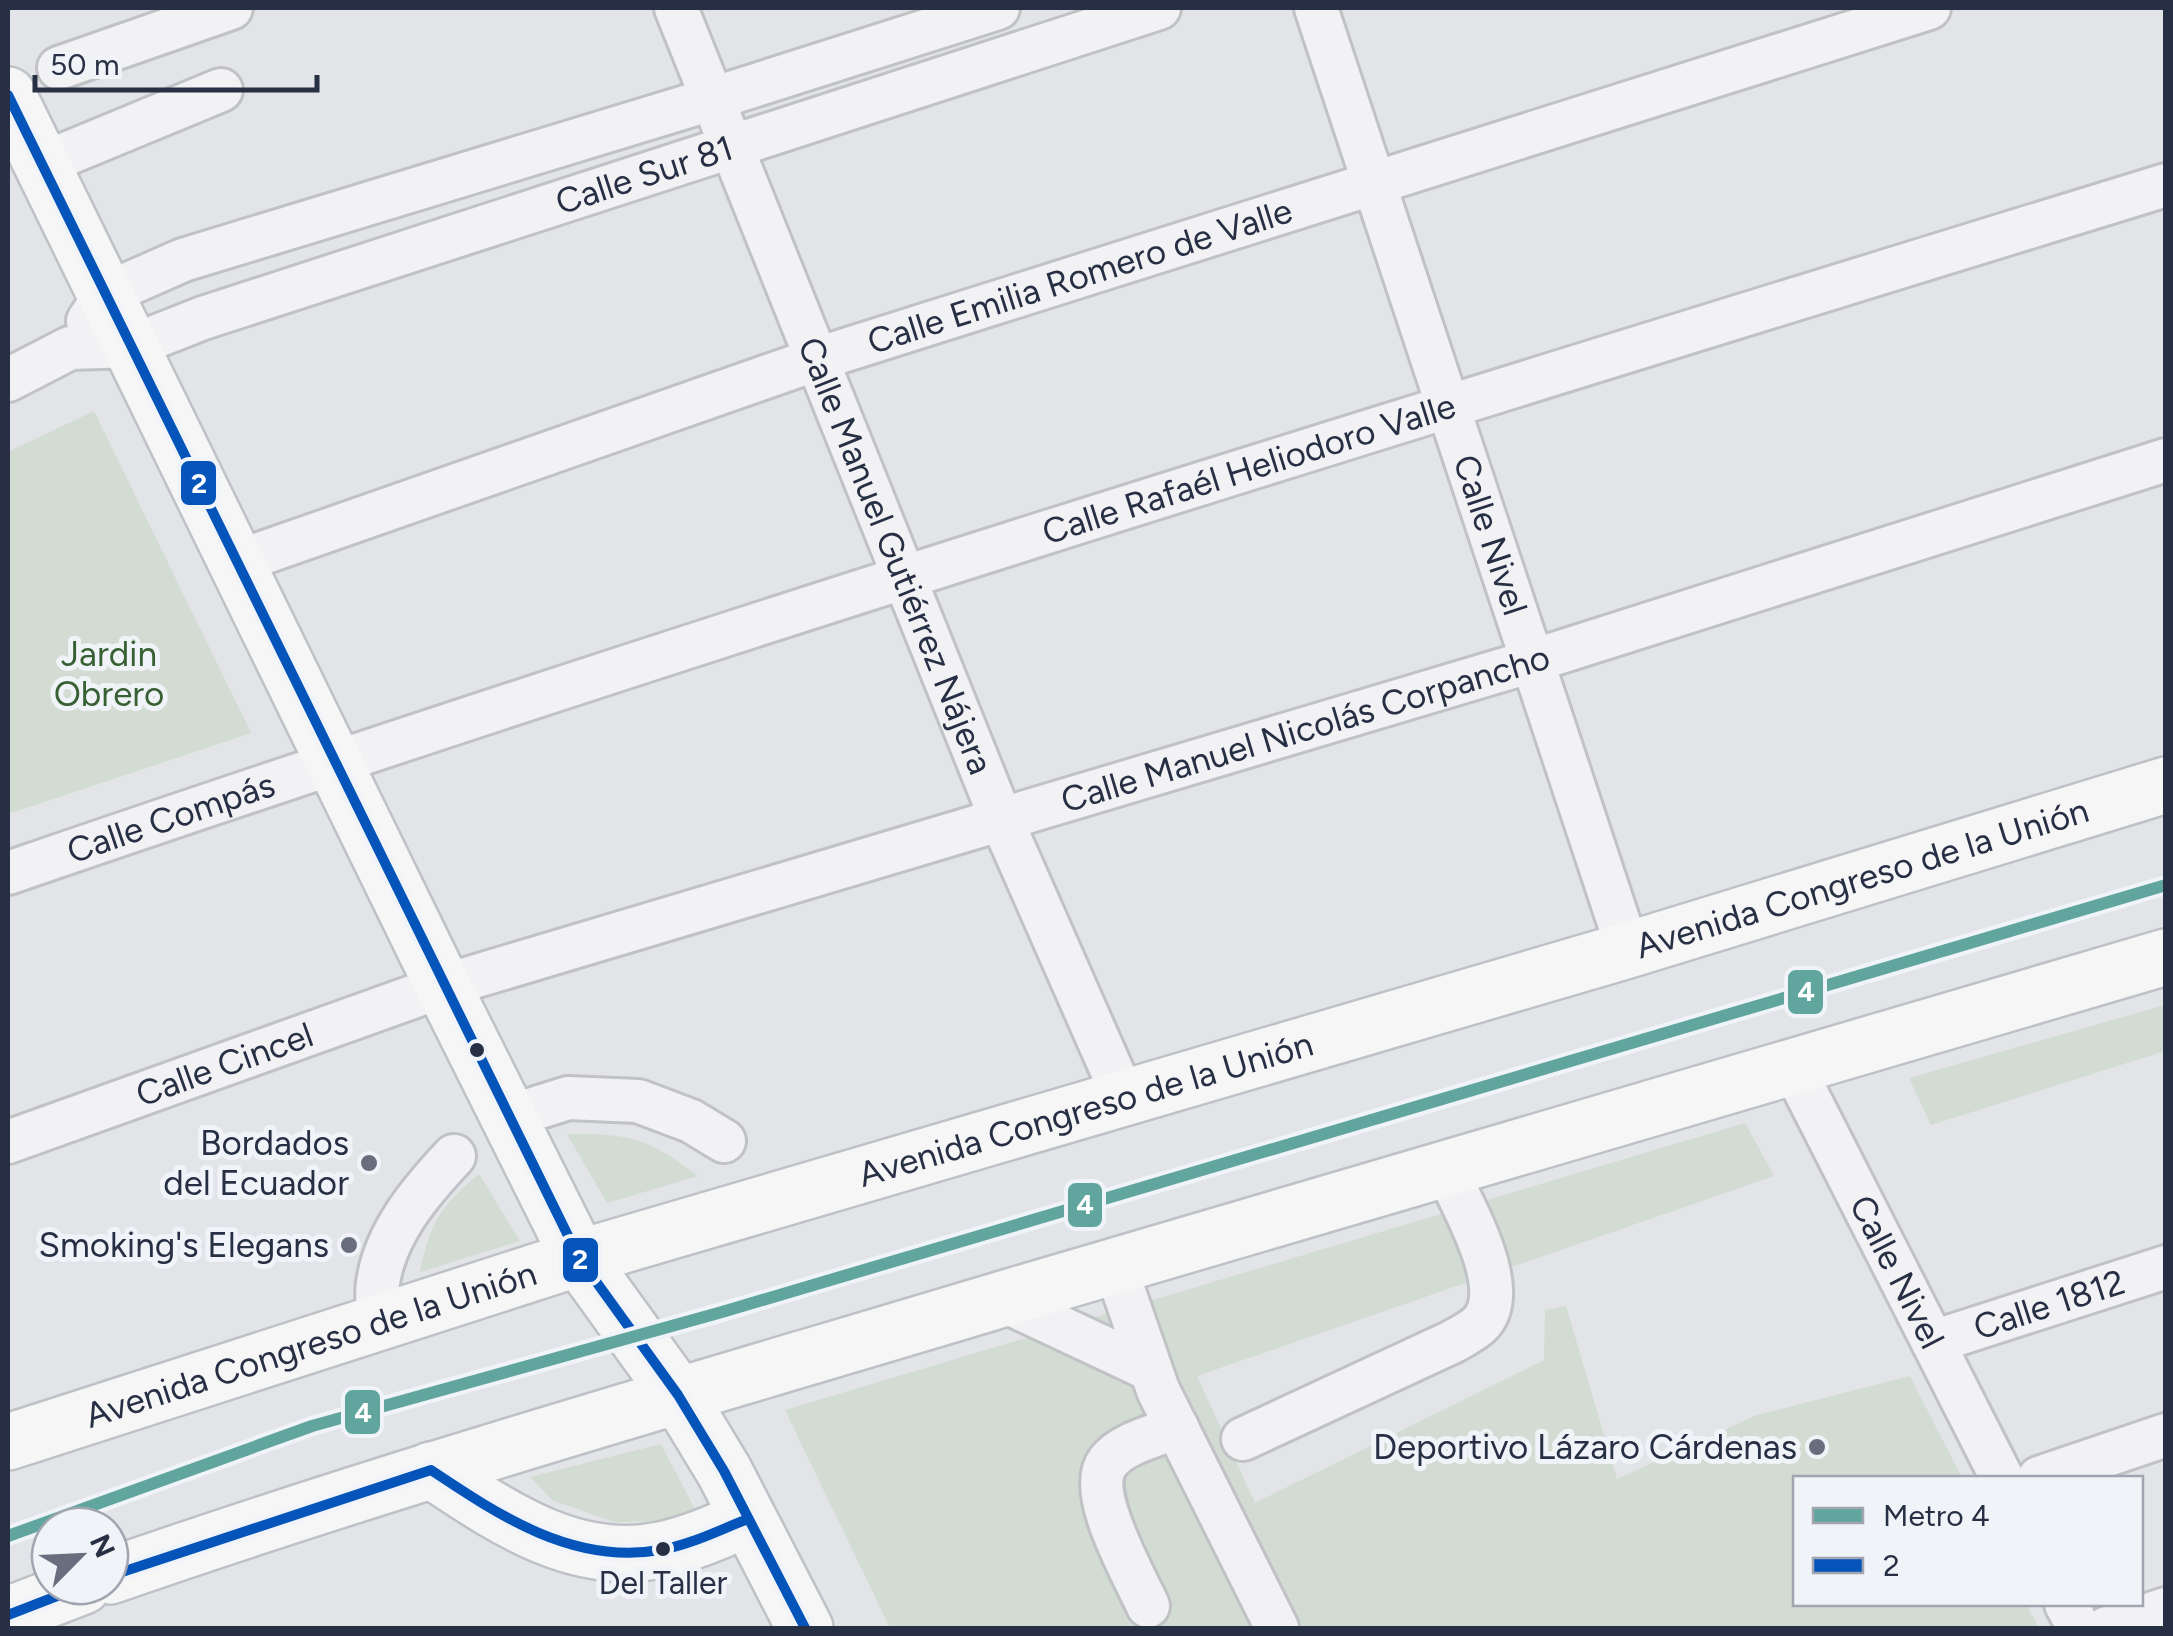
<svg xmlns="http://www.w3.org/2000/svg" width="2173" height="1636" font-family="Figtree,sans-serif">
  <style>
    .green { fill: #d2dcd2 }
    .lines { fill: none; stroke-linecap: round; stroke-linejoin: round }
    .minor-casing { stroke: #c0c2c6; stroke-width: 48 }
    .major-casing { stroke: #bec1c6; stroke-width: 60 }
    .minor { stroke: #f2f2f4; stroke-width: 42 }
    .major { stroke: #f6f6f7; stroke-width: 55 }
    .bus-1-casing { stroke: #f0f3f8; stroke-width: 18 }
    .bus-1 { stroke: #0554ba; stroke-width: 10 }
    .metro-1-casing { stroke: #f0f3f8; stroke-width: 20 }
    .metro-1 { stroke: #61a69e; stroke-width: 12 }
    .bus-dot { fill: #272f44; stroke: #f0f3f8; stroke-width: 4 }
    .poi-dot { fill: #686e7d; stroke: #f0f3f8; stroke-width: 4 }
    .labels { text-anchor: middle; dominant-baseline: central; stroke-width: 10; stroke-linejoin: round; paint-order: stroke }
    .bus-label { font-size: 32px; fill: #272f44; stroke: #f0f3f8 }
    .street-label { font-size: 35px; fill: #272f44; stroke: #f0f3f8 }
    .park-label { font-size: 35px; fill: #386133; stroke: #f0f3f8 }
    .poi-label { font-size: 35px; fill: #272f44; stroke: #f0f3f8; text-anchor: end }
    .line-badge { stroke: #f0f3f8; stroke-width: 4 }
    .badge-label { font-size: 28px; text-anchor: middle; font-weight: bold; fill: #fff }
  </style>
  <rect width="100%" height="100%" fill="#e2e4e8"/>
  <path class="green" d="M94,411L251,733L8,814V452Z
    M2165,1005V1051L1931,1125L1909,1078Z
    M1745,1123L1774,1176L1197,1376L1255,1503L1544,1360L1545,1310L1566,1306L1617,1479L1757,1415L1910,1376L1962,1478H1796V1604H2026L2039,1628H890L785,1410Z
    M567,1134C632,1134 646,1137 698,1176L607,1203Z
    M479,1174L520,1241L420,1272C430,1223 440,1206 479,1174Z
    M661,1444L701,1521L614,1522L552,1500L530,1477Z"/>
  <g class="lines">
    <defs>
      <g id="minor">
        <path id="s1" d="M676,8L1002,821L1124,1098"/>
        <path id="s2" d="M1316,8L1628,950"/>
        <path d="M59,68L231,8"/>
        <path d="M42,164L221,90"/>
        <path d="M88,321L106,294L183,260L715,98L998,8"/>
        <path id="s3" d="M8,380L70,348L132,346L203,318L1159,8"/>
        <path id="s4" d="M237,562L817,359L1929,8"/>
        <path id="s5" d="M8,873C722,628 1444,407 2166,185"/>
        <path id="s6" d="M1792,1065L2002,1478"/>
        <path d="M508,1117L568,1098L638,1101L691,1121L724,1141"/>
        <path id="s7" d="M8,1142L443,986L1532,661L2166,460"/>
        <path d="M1115,1266L1158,1390L1277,1628"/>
        <path d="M1002,1300L1149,1369"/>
        <path d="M378,1322C378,1309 376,1295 378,1283C385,1233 421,1191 454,1156"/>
        <path id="s8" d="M1933,1342L2166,1267"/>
        <path d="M1243,1439L1452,1342C1461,1337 1471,1332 1479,1325C1515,1291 1461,1204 1445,1167"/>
        <path d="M2039,1478L2166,1435"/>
        <path d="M2066,1604L2079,1628"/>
        <path d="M1148,1606C1134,1575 1085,1491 1108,1462C1122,1443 1156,1436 1177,1427"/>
        <path d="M2107,1628L2166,1609"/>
      </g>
      <g id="major">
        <path d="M8,95L443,986L579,1258L678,1395L724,1471L805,1628"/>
        <path id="s9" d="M8,1442L579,1258L1628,950L2166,785"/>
        <path d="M431,1470C499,1515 574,1568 660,1550C691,1544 720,1530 748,1519"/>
        <path d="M110,1576C406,1473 707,1388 1006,1298C1392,1183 1778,1068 2166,957"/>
        <path d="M8,1615L83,1586"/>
      </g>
    </defs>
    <use href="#minor" class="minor-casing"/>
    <use href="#major" class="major-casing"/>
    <use href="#minor" class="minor"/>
    <use href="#major" class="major"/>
    <defs>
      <path id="bus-1" d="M8,95L579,1258L678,1395L724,1471L805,1628
        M110,1576L431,1470C500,1516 573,1565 660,1550C690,1545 719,1530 748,1519
        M8,1615L83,1586"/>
    </defs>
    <use href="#bus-1" class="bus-1-casing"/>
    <use href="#bus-1" class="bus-1"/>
    <defs>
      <path id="metro-1" d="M8,1536L312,1426L722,1312L2166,885"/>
    </defs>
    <use href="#metro-1" class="metro-1-casing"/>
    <use href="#metro-1" class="metro-1"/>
  </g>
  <g class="bus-dot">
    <circle cx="477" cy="1050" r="9"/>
    <circle cx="663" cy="1549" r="9"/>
  </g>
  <g class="poi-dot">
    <circle cx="369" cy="1163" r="10"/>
    <circle cx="349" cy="1245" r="10"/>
    <circle cx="1817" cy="1447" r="10"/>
  </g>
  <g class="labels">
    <g class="bus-label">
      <text x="663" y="1583">Del Taller</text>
    </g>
    <g class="street-label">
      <text stroke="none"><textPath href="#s3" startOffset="672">Calle Sur 81</textPath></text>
      <text stroke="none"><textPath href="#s4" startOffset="890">Calle Emilia Romero de Valle</textPath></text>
      <text stroke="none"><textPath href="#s5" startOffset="1305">Calle Rafaél Heliodoro Valle</textPath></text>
      <text stroke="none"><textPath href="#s2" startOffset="555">Calle Nivel</textPath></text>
      <text stroke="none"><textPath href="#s1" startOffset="590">Calle Manuel Gutiérrez Nájera</textPath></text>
      <text stroke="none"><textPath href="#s7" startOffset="1362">Calle Manuel Nicolás Corpancho</textPath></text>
      <text stroke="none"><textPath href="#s5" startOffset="172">Calle Compás</textPath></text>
      <text stroke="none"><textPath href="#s9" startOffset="1938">Avenida Congreso de la Unión</textPath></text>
      <text stroke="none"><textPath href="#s7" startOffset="230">Calle Cincel</textPath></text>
      <text stroke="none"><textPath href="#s9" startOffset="1128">Avenida Congreso de la Unión</textPath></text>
      <text stroke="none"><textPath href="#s6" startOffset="232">Calle Nivel</textPath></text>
      <text stroke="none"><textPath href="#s8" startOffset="122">Calle 1812</textPath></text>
      <text stroke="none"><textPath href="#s9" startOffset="318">Avenida Congreso de la Unión</textPath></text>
    </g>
    <g class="park-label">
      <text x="109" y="654">Jardin<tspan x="109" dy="40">Obrero</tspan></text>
    </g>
    <g class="poi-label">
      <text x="349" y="1143">Bordados<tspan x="349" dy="40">del Ecuador</tspan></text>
      <text x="329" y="1245">Smoking's Elegans</text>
      <text x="1797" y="1447">Deportivo Lázaro Cárdenas</text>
    </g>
  </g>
  <g class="line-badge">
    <rect x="179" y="459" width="39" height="48" rx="10" fill="#0554ba"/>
    <rect x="1786" y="968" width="39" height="48" rx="10" fill="#61a69e"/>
    <rect x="1066" y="1181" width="38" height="48" rx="10" fill="#61a69e"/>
    <rect x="561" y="1236" width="39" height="48" rx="10" fill="#0554ba"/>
    <rect x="343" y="1388" width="39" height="48" rx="10" fill="#61a69e"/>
  </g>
  <g class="badge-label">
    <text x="199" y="493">2</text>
    <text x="1806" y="1001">4</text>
    <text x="1085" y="1214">4</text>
    <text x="580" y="1269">2</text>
    <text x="363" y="1422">4</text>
  </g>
  <rect width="2173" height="1636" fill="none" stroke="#272f44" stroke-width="20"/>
  <rect x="1793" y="1476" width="350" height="130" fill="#f0f3f8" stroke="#a0a5b0" stroke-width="2.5"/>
  <rect x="1813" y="1508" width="50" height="15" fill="#61a69e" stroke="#a0a5b0" stroke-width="2.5"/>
  <text x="1883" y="1526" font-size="30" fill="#272f44">Metro 4</text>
  <rect x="1813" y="1558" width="50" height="15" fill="#0554ba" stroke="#a0a5b0" stroke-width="2.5"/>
  <text x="1883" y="1576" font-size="30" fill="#272f44">2</text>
  <g transform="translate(80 1556) rotate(66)"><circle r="48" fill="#f0f3f8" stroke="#a0a5b0" stroke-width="2.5"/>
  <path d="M0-8L18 38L0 25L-18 38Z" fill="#686e7d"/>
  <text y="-15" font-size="28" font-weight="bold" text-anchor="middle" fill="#272f44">N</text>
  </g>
  <path d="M35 75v15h282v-15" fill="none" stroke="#272f44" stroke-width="5"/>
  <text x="50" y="75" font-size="30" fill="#272f44" stroke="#f0f3f8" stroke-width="8" paint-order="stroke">50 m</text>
</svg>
